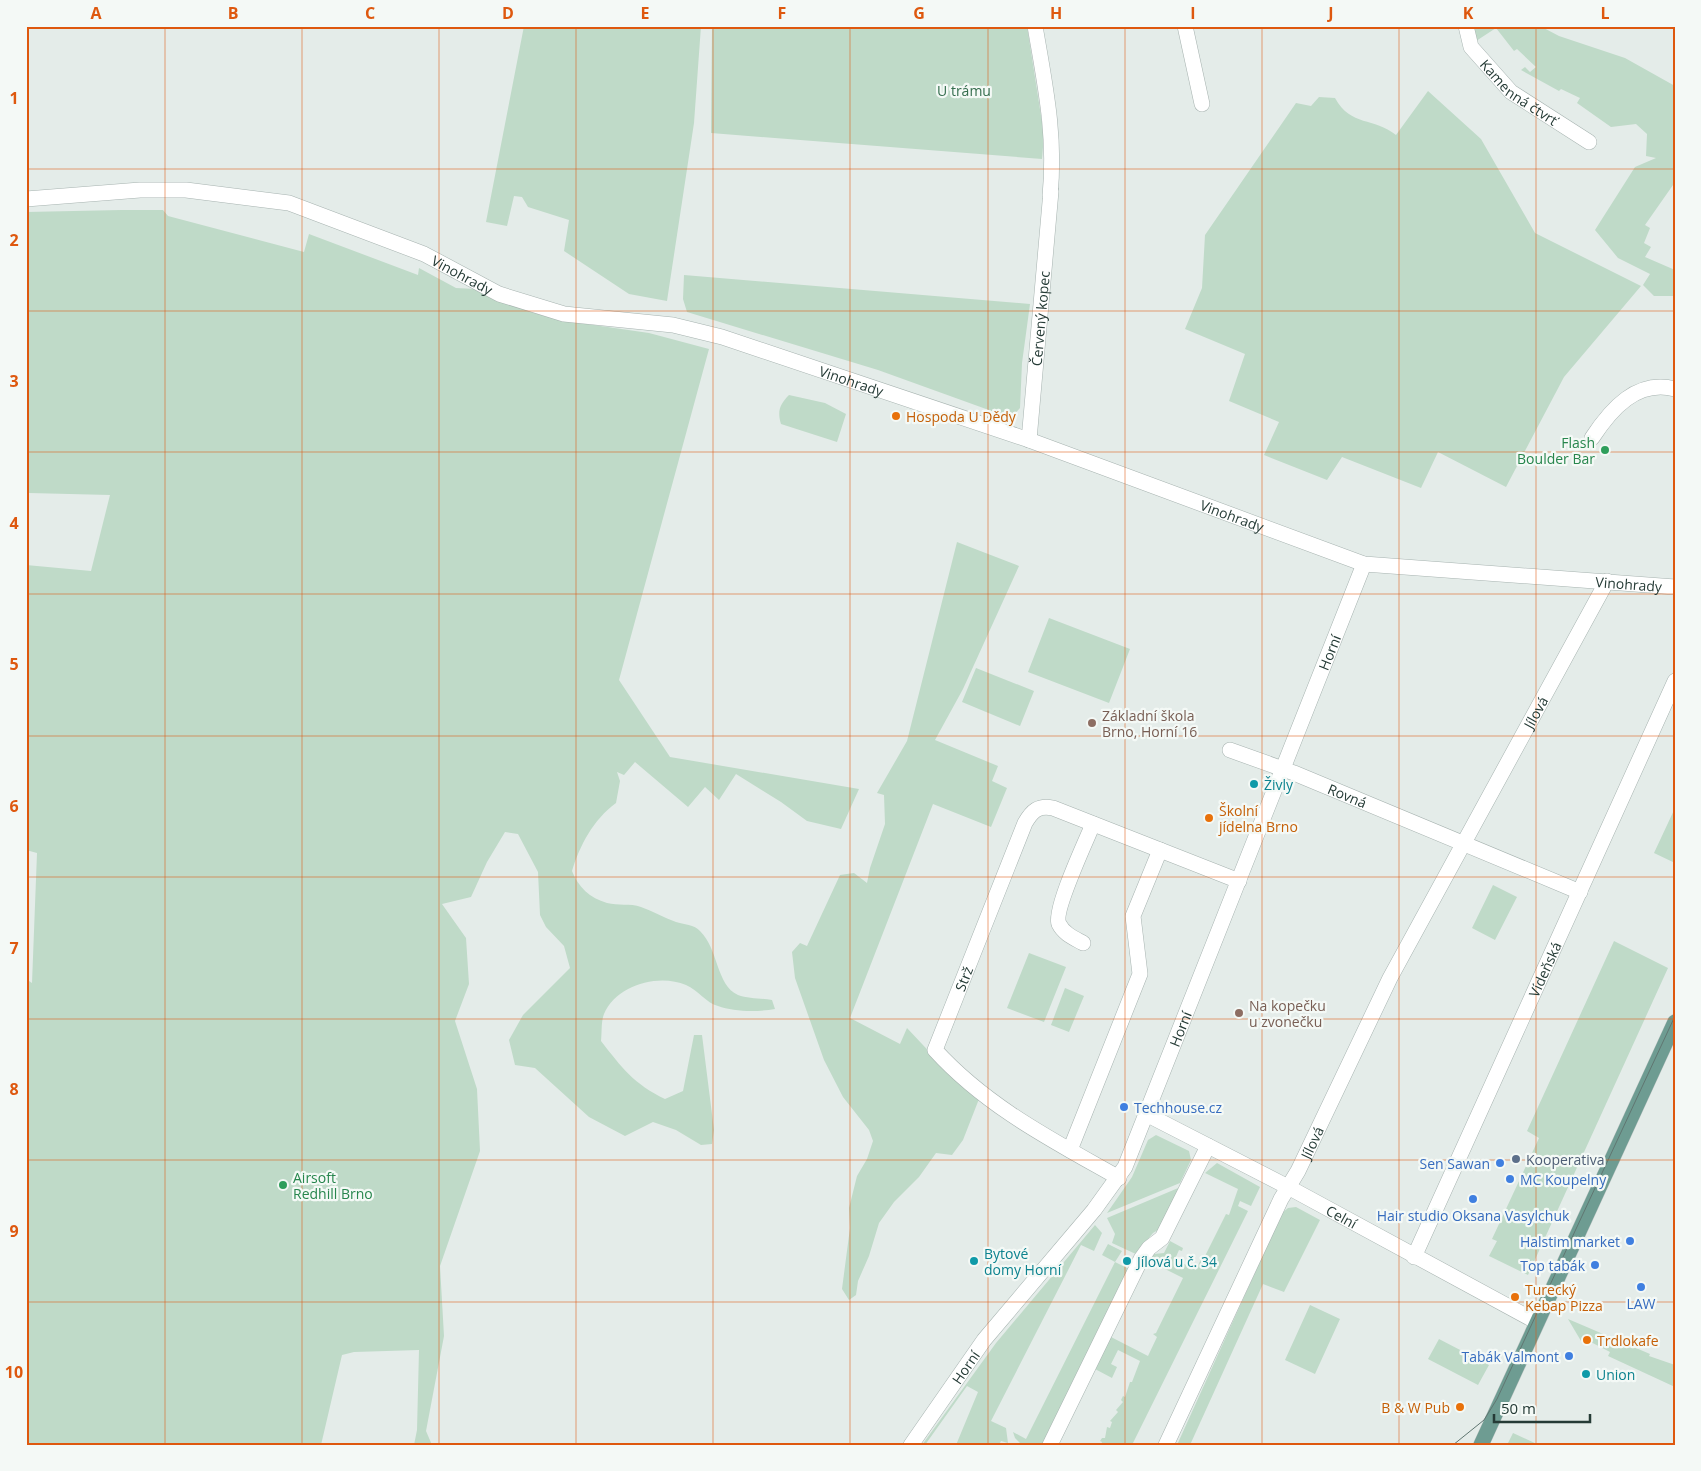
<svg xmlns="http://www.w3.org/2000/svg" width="1701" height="1471" font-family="'Open Sans',sans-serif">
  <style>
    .green { fill: #bfdac8 }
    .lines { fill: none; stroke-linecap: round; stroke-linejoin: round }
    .minor-casing { stroke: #a7b3b0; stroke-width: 16 }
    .major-casing { stroke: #c2c8c7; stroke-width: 16 }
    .minor { stroke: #fff; stroke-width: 15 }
    .major { stroke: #6e9c92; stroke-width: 15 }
    .tram { stroke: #607671; stroke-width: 1 }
    .grid { fill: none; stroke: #de580e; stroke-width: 1; stroke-opacity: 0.55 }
    .food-dot { fill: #e8710a; stroke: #f4f9f6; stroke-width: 2 }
    .leisure-dot { fill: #2e9e5b; stroke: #f4f9f6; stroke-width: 2 }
    .education-dot { fill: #8d6e63; stroke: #f4f9f6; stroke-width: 2 }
    .culture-dot { fill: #0f9aa8; stroke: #f4f9f6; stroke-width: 2 }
    .shop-dot { fill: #3f7fe0; stroke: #f4f9f6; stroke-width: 2 }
    .service-dot { fill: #5c6f8a; stroke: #f4f9f6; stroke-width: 2 }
    .labels { text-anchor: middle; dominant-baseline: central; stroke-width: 4.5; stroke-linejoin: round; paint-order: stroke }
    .park-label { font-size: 14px; fill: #346d4d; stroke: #f4f9f6 }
    .street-label { font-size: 14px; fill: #253b36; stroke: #f4f9f6 }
    .food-label { font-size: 14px; fill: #c56008; stroke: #f4f9f6; text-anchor: start }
    .leisure-label { font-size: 14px; fill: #27864d; stroke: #f4f9f6; text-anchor: end }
    .education-label { font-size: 14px; fill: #785e54; stroke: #f4f9f6; text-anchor: start }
    .culture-label { font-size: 14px; fill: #0d838f; stroke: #f4f9f6; text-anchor: start }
    .shop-label { font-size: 14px; fill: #366cbe; stroke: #f4f9f6; text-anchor: end }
    .service-label { font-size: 14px; fill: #4e5e75; stroke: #f4f9f6; text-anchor: start }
    .neatline { fill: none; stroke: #de580e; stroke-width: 2 }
    .grid-label { font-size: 16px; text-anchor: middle; font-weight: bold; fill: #de580e }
  </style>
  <rect width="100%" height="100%" fill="#e4ece9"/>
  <path class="green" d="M524,26H701L694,123L667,301L629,294L564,251L569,220L528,207L522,197L514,196L507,226L486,222Z
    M712,26H1027L1044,135L1042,159L711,133Z
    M1470,26H1540L1559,36L1625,58L1675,86V186L1673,185L1645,225L1650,228L1644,243L1651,247L1645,257L1675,270V296H1654L1643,285L1650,274L1618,258L1595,230L1635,167L1656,158L1646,156L1647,134L1636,124L1611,127L1577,103L1580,98L1561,89L1559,91L1521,70L1525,67L1530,72L1536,67L1517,49L1514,51L1496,28L1473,43Z
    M1428,91L1481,139L1535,233L1641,286L1564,377L1506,487L1438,452L1421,488L1342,457L1327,480L1264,455L1279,422L1229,401L1245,354L1185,329L1202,288L1205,235L1296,103L1311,106L1319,97L1335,98C1351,127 1374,117 1396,135Z
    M121,210H163L168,216L304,252L309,234L418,275L419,268L456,288L475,289L527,311L559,320L649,333L709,349L619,680L670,757L859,789L841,829L807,821L781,802L736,774L719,800L705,787L688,807L635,762L624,775L617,772L620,781L616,803C593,820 580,845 572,871C578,887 590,898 607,903C618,906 630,903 641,907C653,911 664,918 676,922C683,924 695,925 700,931C719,950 716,985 738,995C748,999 762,998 772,1000L775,1009C758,1012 734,1012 718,1006C706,1003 698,990 686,985C659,973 616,985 604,1014C601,1021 602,1032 601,1041C622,1068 634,1084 665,1099L683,1091L694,1035H702L714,1130L712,1144L701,1145L676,1130L653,1122L625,1136L589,1117L535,1068L515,1065L509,1040L523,1015L570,968L564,946L546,927L540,915L538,872L518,834L505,832L487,862L471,897L442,904L466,938L469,984L455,1021L477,1089L480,1151L440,1266L444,1336L426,1431L432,1445H414L417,1430L419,1350L354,1352L342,1355L321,1445H26V979L32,983L37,853L26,850V565L91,571L110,495L29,493L26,488V212Z
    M684,275L1030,304L1022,363L1020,408L1011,418L878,370L687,312L683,299Z
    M789,395L825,403L846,414L837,442L781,424C777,411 780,404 789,395Z
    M957,542L1019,566L963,689L935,740L998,766L992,781L1007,788L991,827L933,804L850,1018L900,1044L907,1028L938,1061L979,1099L963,1140L952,1155L936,1153L919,1177L894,1202L879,1223L869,1256L858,1281L856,1295L849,1300L842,1289L850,1228L849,1208L857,1176L867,1159L873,1141L869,1130L843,1097L824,1060L795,978L792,952L800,943L807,946L840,875L854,873L867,883L870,868L885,824L884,795L877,793L907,741Z
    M1049,618L1130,649L1109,703L1028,672Z
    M976,668L1034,691L1020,726L962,702Z
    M1675,808V863L1654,853Z
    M1493,885L1517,897L1495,940L1472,928Z
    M1614,941L1668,968L1528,1275L1489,1256L1497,1241L1492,1239L1539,1138L1527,1131Z
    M1029,953L1066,967L1044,1022L1007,1008Z
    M1065,988L1084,996L1069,1032L1051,1025Z
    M1156,1135L1189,1151L1191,1160L1180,1183L1107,1213L1132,1177L1148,1140Z
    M1217,1163L1260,1187L1251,1206L1240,1201L1238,1206L1248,1211L1132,1445H1101L1102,1442L1100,1441L1102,1438H1105L1107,1427L1110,1428L1112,1422L1110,1421L1118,1412L1116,1410L1123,1402L1121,1400L1123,1396L1125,1397L1130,1382H1132L1140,1361L1118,1350L1111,1364L1117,1367L1112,1378L1095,1369L1111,1337L1148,1356L1157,1337L1153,1334L1156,1333L1183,1278L1149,1261L1154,1254L1164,1253L1170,1241L1183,1248L1182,1251L1179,1250L1175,1259L1196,1270L1202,1257L1204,1258L1226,1214L1229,1215L1238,1189L1205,1173Z
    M1183,1186L1161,1228L1153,1233L1143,1245L1140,1256L1112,1243L1115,1234L1107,1218Z
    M1296,1207L1320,1220L1284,1292L1263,1284L1190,1445H1177L1282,1213L1288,1208Z
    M1095,1225L1102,1233L1094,1251L1081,1245L991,1421L1006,1428L1008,1443L1001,1441L999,1445H956L978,1392L967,1386L925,1445H922L996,1343Z
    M1108,1244L1122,1251L1115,1262L1102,1255Z
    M1115,1262L1131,1270L1043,1445H1022L1015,1438L1013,1432L1026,1439Z
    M1310,1305L1340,1319L1315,1374L1285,1360Z
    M1568,1319L1650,1354L1649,1356L1675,1365V1387L1608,1356L1610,1352L1583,1338L1581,1341Z
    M1439,1339L1489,1365L1478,1385L1428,1359Z
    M1513,1433L1539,1445H1507Z"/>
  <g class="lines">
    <defs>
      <g id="minor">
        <path d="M1035,26C1045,85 1056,135 1050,196"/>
        <path d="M1185,26L1202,104"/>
        <path id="s1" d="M1466,26L1471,47L1511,92L1589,142"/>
        <path id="s2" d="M26,199L140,190H186L289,203L424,254L499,294L564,314L673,325L722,337L1029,440L1364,564L1675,587"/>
        <path d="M1592,438C1611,409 1637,379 1675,389"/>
        <path id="s3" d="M1029,440L1051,191"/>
        <path id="s4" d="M1230,750L1294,773L1580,892"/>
        <path d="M1083,943C1074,938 1064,934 1059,924C1053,911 1086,841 1093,824"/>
        <path id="s5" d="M1146,1114L1288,1187L1537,1322"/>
        <path d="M1070,1150L1140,974L1133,916L1160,850"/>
        <path id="s6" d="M1119,1178C1052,1140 987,1107 935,1050L1025,823C1032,811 1038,805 1053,808L1239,881"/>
        <path id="s7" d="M1414,1257L1675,681"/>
        <path id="s8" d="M911,1445L984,1340L1094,1210L1125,1167L1364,564"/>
        <path d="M1050,1445L1141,1259L1149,1248L1162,1238L1208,1146"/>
        <path id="s9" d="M1166,1445L1281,1199L1298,1171L1390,978L1607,581"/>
      </g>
      <path id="major" d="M1481,1445L1675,1022"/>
    </defs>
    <use href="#minor" class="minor-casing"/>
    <use href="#major" class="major-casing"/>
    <use href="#minor" class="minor"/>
    <use href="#major" class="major"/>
    <path class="tram" d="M1453,1445L1484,1420L1497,1399L1675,1016"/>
  </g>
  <path class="grid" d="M165,26V1445M302,26V1445M439,26V1445M576,26V1445M713,26V1445M850,26V1445M988,26V1445M1125,26V1445M1262,26V1445M1399,26V1445M1536,26V1445M26,169H1675M26,311H1675M26,452H1675M26,594H1675M26,736H1675M26,877H1675M26,1019H1675M26,1160H1675M26,1302H1675"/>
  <g class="food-dot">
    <circle cx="896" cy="416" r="5"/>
    <circle cx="1209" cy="818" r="5"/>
    <circle cx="1515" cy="1297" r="5"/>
    <circle cx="1587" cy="1340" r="5"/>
    <circle cx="1460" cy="1407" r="5"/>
  </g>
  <g class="leisure-dot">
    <circle cx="1605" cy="450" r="5"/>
    <circle cx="283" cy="1185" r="5"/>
  </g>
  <g class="education-dot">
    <circle cx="1092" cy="723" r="5"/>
    <circle cx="1239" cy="1013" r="5"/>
  </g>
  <g class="culture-dot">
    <circle cx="1254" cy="784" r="5"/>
    <circle cx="974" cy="1261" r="5"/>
    <circle cx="1127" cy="1261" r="5"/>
    <circle cx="1586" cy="1374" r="5"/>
  </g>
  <g class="shop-dot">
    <circle cx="1124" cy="1107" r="5"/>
    <circle cx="1500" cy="1163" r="5"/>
    <circle cx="1510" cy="1179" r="5"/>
    <circle cx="1473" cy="1199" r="5"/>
    <circle cx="1630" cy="1241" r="5"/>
    <circle cx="1595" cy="1265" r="5"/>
    <circle cx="1641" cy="1287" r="5"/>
    <circle cx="1569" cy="1356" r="5"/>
  </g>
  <circle class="service-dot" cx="1516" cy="1159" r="5"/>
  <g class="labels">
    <g class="park-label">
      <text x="964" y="90">U trámu</text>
    </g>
    <g class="street-label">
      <text stroke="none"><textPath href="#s1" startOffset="88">Kamenná čtvrť</textPath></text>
      <text stroke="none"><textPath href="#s2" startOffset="452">Vinohrady</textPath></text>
      <text stroke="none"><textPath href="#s3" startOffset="122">Červený kopec</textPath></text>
      <text stroke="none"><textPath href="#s2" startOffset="858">Vinohrady</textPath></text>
      <text stroke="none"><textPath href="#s2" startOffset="1262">Vinohrady</textPath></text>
      <text stroke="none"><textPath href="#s2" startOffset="1668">Vinohrady</textPath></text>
      <text stroke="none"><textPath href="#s8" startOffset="905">Horní</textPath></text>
      <text stroke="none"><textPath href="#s9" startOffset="821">Jílová</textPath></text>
      <text stroke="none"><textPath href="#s4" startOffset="126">Rovná</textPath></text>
      <text stroke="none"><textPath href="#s7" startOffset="316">Vídeňská</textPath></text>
      <text stroke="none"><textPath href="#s6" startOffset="302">Strž</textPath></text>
      <text stroke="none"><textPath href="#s8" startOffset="500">Horní</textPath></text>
      <text stroke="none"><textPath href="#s9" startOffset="336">Jílová</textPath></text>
      <text stroke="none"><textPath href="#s5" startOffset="221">Celní</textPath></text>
      <text stroke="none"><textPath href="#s8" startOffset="95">Horní</textPath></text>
    </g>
    <g class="food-label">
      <text x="906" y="416">Hospoda U Dědy</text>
      <text x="1219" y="810">Školní<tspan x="1219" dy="16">jídelna Brno</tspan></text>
      <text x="1525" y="1289">Turecký<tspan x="1525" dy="16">Kebap Pizza</tspan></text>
      <text x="1597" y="1340">Trdlokafe</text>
      <text x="1450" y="1407" text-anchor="end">B &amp; W Pub</text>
    </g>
    <g class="leisure-label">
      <text x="1595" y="442">Flash<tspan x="1595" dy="16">Boulder Bar</tspan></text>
      <text x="293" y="1177" text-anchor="start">Airsoft<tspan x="293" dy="16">Redhill Brno</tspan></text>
    </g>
    <g class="education-label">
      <text x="1102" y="715">Základní škola<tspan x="1102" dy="16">Brno, Horní 16</tspan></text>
      <text x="1249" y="1005">Na kopečku<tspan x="1249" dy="16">u zvonečku</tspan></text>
    </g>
    <g class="culture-label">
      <text x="1264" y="784">Živly</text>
      <text x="984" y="1253">Bytové<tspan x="984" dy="16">domy Horní</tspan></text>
      <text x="1137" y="1261">Jílová u č. 34</text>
      <text x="1596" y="1374">Union</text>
    </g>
    <g class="shop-label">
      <text x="1134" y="1107" text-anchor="start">Techhouse.cz</text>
      <text x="1490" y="1163">Sen Sawan</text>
      <text x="1520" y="1179" text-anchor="start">MC Koupelny</text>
      <text x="1473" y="1215" text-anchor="middle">Hair studio Oksana Vasylchuk</text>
      <text x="1620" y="1241">Halstim market</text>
      <text x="1585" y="1265">Top tabák</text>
      <text x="1641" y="1303" text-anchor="middle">LAW</text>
      <text x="1559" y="1356">Tabák Valmont</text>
    </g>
    <g class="service-label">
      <text x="1526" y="1159">Kooperativa</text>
    </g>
  </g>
  <rect width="1701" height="1471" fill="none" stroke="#f4f9f6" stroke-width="55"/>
  <path d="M1494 1414v8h96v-8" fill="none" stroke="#253b36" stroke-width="2.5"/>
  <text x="1501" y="1414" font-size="15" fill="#253b36" stroke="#f4f9f6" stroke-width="4" paint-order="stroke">50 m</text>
  <rect x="28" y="28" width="1646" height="1416" class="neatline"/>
  <g class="grid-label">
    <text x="96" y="19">A</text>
    <text x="233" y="19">B</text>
    <text x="370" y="19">C</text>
    <text x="508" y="19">D</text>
    <text x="645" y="19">E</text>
    <text x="782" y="19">F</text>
    <text x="919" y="19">G</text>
    <text x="1056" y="19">H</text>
    <text x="1193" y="19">I</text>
    <text x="1331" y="19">J</text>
    <text x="1468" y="19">K</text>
    <text x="1605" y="19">L</text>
    <text x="14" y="104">1</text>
    <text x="14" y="246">2</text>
    <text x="14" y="387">3</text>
    <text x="14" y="529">4</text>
    <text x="14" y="670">5</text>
    <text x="14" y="812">6</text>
    <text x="14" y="954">7</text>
    <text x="14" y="1095">8</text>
    <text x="14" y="1237">9</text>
    <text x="14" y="1378">10</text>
  </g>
</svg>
